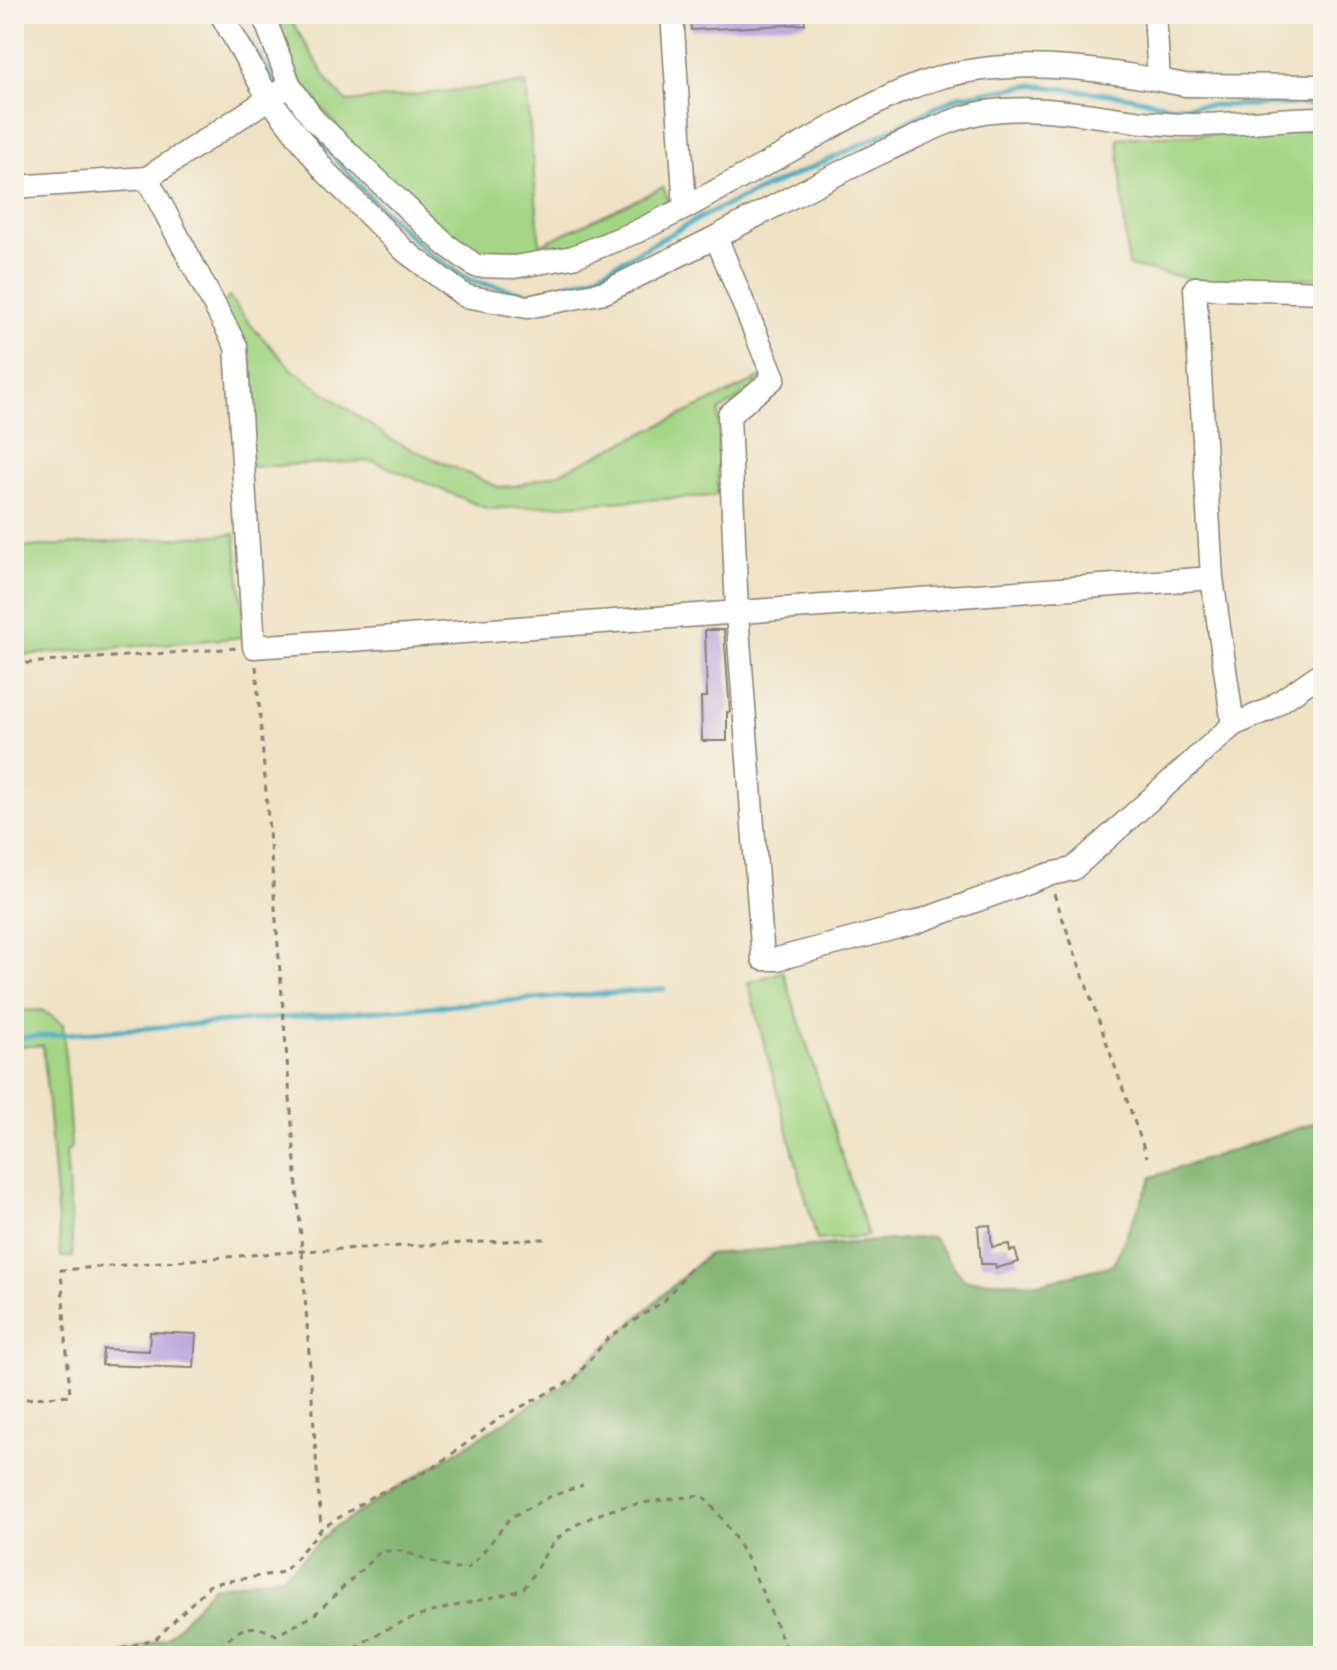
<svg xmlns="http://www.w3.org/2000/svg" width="1337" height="1670" font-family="'IM FELL English',serif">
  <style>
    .green { fill: #a3d584; stroke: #607850; stroke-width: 2 }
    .forest { fill: #82b672; stroke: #4f6947; stroke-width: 2 }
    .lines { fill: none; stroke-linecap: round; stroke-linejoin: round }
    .stream { stroke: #3fabbe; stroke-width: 5 }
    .building { fill: #b5a1de }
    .minor-casing { stroke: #867f70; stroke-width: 25 }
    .path { stroke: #867f70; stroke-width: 3; stroke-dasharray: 6 6; stroke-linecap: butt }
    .minor { stroke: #fff; stroke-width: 22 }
  </style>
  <rect width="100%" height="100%" fill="#f7f3e8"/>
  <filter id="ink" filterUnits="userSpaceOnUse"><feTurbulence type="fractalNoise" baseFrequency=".0125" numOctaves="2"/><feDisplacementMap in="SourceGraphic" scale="16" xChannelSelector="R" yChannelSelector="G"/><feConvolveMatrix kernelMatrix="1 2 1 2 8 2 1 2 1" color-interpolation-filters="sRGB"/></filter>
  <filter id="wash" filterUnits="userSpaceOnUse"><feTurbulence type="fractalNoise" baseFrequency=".006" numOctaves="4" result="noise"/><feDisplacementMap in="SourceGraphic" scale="32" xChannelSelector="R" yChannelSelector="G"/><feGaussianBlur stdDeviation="1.8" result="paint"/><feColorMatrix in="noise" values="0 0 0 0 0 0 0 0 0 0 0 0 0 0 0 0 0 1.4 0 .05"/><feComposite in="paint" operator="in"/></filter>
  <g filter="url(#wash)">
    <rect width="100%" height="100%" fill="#efe2c5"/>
    <path class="green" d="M271,14H287L330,84L347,102L526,83L540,245L663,187L671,207L574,248L482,262L369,165L301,83Z
      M1323,129V278L1203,281L1128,266L1118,138Z
      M229,297L255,330L293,370L393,441L498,487L515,486L557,474L764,376L761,383L719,411L717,494L714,496L488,509L373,461L250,467L222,306Z
      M235,534L246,637L14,656V548Z
      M783,971L868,1236L817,1240L748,983Z
      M42,1010L63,1024L71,1147L66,1152L73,1257H61L43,1045L14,1047V1011Z"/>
    <path class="forest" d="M1323,1120V1656H114L168,1638L213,1587L283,1576L335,1527L563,1385L708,1254L932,1237L964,1280L1040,1283L1113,1265L1152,1177Z"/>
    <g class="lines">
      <path class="stream" d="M248,41L278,86
        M304,124L371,199L428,253L471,281L531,294L592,277L707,214L850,150L959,96L1033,85L1124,96L1173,106L1323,104
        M14,1038L664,989"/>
    </g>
    <g id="blocks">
      <path class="building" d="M690,14H804L805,24L691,30Z
        M705,630H724L730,712H727V741H702L701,697H707Z
        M990,1225L992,1247L1009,1244L1010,1251L1015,1250L1019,1262L996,1268L995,1264H981L978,1226Z
        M150,1332L196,1334L194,1368L102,1365L103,1349L149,1351Z"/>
    </g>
  </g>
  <g filter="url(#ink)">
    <use href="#blocks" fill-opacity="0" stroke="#867f70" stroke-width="2"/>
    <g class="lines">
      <defs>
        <path id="minor" d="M221,14L268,97L325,171L405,251L465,296L527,307L605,292L716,237L774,378L729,415L737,613L763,959H777L914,923L1047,875L1073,869L1233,725L1268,710L1323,672
          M263,14L290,86L314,120L445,244L476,266L514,267L573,257L636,232L685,208L672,14
          M1155,14L1159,80L1185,85L1323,86
          M147,178L236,346L254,647L1212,578
          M14,187L147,178L282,90
          M685,208C733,181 783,156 830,128C878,101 926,75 983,69C1041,62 1102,70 1159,80
          M716,237C774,206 831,176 889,149C920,135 951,118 985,112C1056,101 1125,126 1196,125C1238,125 1280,118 1323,118
          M1233,725L1212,578L1195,288L1323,292"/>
      </defs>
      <use href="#minor" class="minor-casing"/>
      <path class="path" d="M14,664L238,648
        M256,666L302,1251L321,1529
        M1054,894L1147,1157
        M14,1400L70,1395L61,1270L302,1251L546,1239
        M98,1656L157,1638L211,1584L284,1572L321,1529L371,1497L432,1469L500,1418L574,1379L609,1337L664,1301L693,1265
        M211,1656C236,1634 242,1617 276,1635L313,1616L381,1551H402L454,1569L468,1568L479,1557L511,1517L549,1497L583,1485
        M346,1656C395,1613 461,1606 522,1590C535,1575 543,1553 557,1539C596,1504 652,1502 702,1495C745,1539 765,1600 789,1656"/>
      <use href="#minor" class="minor"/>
    </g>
  </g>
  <rect width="1337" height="1670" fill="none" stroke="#f7f3e8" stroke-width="48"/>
</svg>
